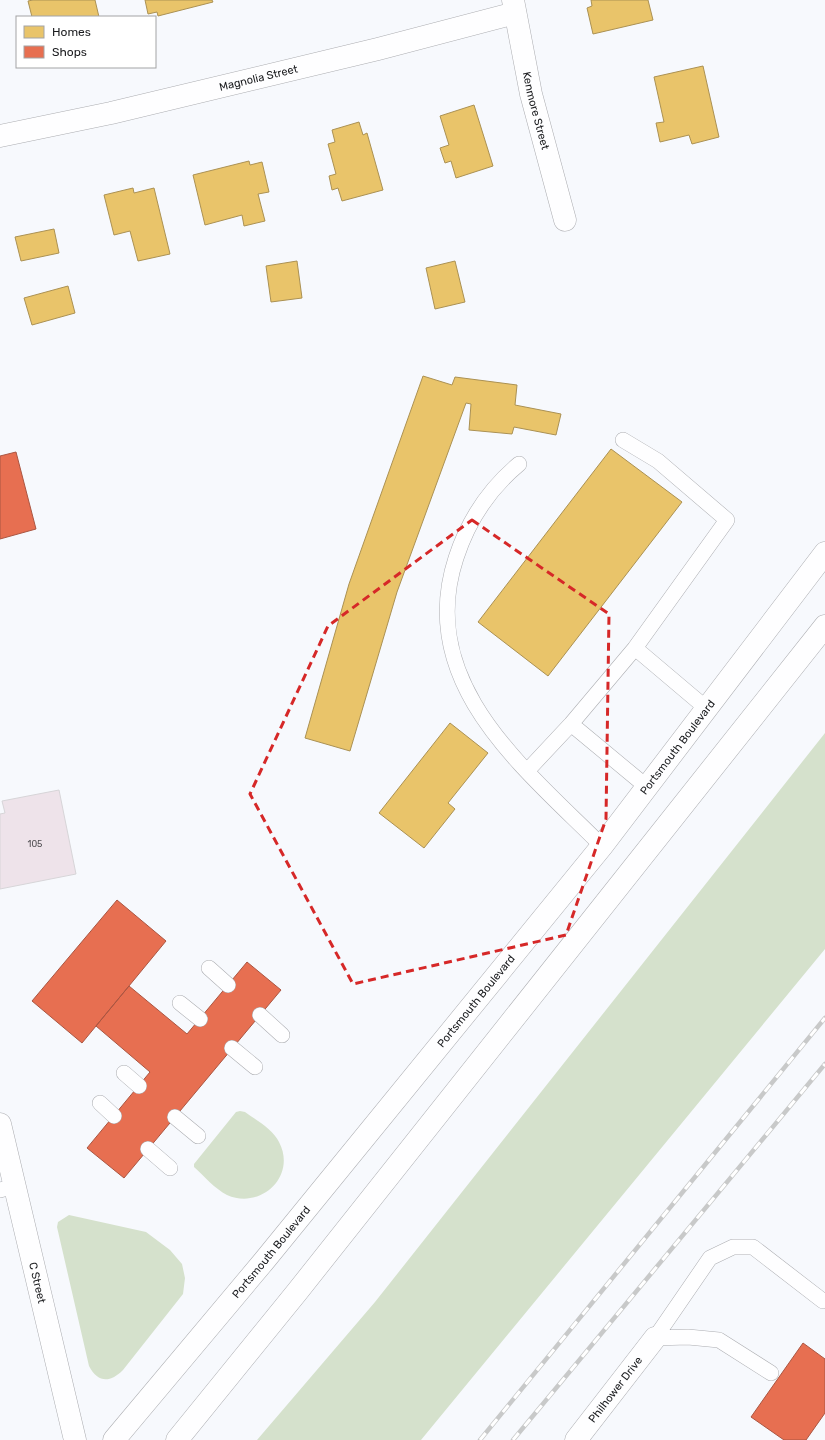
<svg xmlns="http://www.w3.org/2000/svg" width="825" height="1440" font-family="Rubik,sans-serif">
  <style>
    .green { fill: #d5e1cc }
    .homes { fill: #e9c46a; stroke: #ab9153 }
    .shops { fill: #e76f51; stroke: #aa5642 }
    .building { fill: #eee3ea; stroke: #d7d5d8 }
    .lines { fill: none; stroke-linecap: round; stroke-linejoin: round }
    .lane-casing { stroke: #acadb1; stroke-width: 16 }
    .street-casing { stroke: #acadb1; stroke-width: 23 }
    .primary-casing { stroke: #acadb1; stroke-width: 23 }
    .lane { stroke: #fefeff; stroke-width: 15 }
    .street { stroke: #fefeff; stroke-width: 22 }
    .primary { stroke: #fefeff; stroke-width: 22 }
    .rail-casing { stroke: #c8c9c9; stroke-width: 4.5 }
    .rail { stroke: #fff; stroke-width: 3; stroke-dasharray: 9; stroke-linecap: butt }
    .marked { fill: none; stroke: #d62828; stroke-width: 3; stroke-dasharray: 8 5; stroke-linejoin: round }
    .labels { text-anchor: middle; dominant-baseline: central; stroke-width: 4; stroke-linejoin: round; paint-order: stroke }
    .number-label { font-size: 9px; fill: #4f4d51 }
    .street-label { font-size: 11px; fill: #1a1b1e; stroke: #fff }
  </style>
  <rect width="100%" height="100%" fill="#f7f9fd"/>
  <path class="green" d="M825,733V949L421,1440H257L375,1302Z
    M240,1111L245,1112C256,1120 273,1129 279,1142C297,1176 261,1210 227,1195C215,1189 204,1176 194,1167V1164L236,1112Z
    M69,1215L146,1232L170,1250L182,1264L185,1278L183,1294L123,1370C110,1383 98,1383 89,1366L57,1227L58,1222Z"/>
  <path class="homes" d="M33,0H95L99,17H32L28,1Z
    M145,0H212L213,2L158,16L157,12L148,14Z
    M591,0H648L653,20L593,34L587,8L592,6Z
    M703,66L719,137L692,144L689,135L660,142L656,123L664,122L654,77Z
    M474,105L493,166L456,178L451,161L445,163L440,148L449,145L440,116Z
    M359,122L363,135L367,133L383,190L342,201L338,188L332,190L329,176L336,174L328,144L335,142L332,130Z
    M249,161L250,165L262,162L269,192L258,194L265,221L244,226L242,215L205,225L193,175Z
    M133,188L134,193L154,188L170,254L138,261L130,231L114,235L104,195Z
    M54,229L59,253L21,261L15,237Z
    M297,261L302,298L271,302L266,266Z
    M455,261L465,302L435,309L426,268Z
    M68,286L75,313L32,325L24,298Z
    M423,376L452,385L455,377L517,385L515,405L561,414L556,435L514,427L512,434L469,430L471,404L466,403L397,592L350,751L305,738L349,584Z
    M611,449L682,502L548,676L478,622Z
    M450,723L488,753L448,803L455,809L424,848L379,813Z"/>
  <path class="shops" d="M16,452L36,529L0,539V456Z
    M117,900L166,941L82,1043L32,1001Z
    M247,962L281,990L124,1178L87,1148L150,1072L96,1026L129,986L187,1034Z
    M803,1343L825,1359V1413L806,1440H784L751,1417Z"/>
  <path class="building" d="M59,790L76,874L0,889V814L5,813L2,801Z"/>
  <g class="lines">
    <defs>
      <path id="lane" d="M519,464C489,489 468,521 456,558C415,683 524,768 602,846
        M635,648L706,708
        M571,724L647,787
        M527,771L571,724L635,648L727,520L658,461L623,440
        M209,968L228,985
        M180,1003L200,1019
        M260,1015L282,1035
        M232,1048L255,1067
        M124,1073L139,1086
        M100,1103L114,1116
        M175,1117L198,1136
        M148,1149L170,1168
        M0,1190L15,1186
        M655,1338L710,1258L733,1247H753L823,1301
        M655,1338L688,1337L719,1340L771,1373"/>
      <g id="street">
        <path id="s1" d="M513,0L531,94L565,220"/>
        <path id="s2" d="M0,136L111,113L378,49L515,13"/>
        <path id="s3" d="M0,1124L75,1440"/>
        <path id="s4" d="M576,1440L655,1338"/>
      </g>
      <g id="primary">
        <path id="s5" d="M114,1440L264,1261L602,846L825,553"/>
        <path d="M177,1440L297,1292L825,626"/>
      </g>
    </defs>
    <use href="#lane" class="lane-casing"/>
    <use href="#street" class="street-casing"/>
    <use href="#primary" class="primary-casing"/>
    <use href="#lane" class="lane"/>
    <use href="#street" class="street"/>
    <use href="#primary" class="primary"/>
    <defs>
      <path id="rail" d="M480,1440L825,1018
        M513,1440L825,1064"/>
    </defs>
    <use href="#rail" class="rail-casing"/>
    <use href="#rail" class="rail"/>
  </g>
  <path class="marked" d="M472,520L609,614L606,819L566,935L353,984L250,794L328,626Z"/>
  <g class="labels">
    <g class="number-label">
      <text x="35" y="844">105</text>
    </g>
    <g class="street-label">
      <text stroke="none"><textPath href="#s2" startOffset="265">Magnolia Street</textPath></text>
      <text stroke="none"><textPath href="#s1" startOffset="113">Kenmore Street</textPath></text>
      <text stroke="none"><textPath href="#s5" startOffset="893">Portsmouth Boulevard</textPath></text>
      <text stroke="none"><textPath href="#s5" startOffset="569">Portsmouth Boulevard</textPath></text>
      <text stroke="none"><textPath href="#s5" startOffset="245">Portsmouth Boulevard</textPath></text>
      <text stroke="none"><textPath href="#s3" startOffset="163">C Street</textPath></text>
      <text stroke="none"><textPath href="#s4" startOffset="64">Philhower Drive</textPath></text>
    </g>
  </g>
  <rect x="16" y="16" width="140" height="52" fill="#ffffff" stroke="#a3a4a5"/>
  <rect x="24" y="26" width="20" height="12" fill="#e9c46a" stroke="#a3a4a5"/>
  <text x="52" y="36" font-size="12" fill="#1a1b1e">Homes</text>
  <rect x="24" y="46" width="20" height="12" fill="#e76f51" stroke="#a3a4a5"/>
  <text x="52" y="56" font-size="12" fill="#1a1b1e">Shops</text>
</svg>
